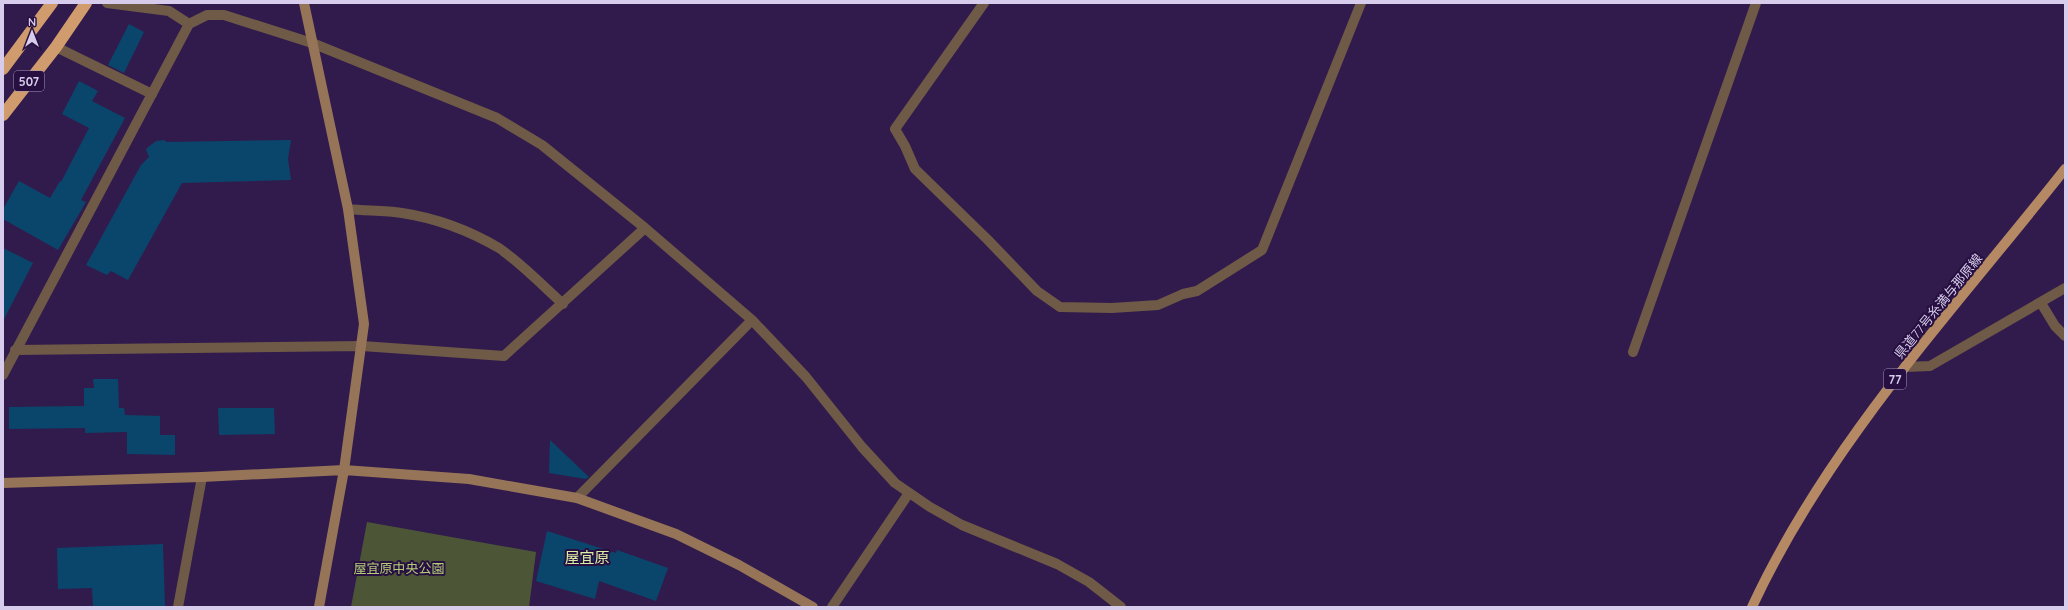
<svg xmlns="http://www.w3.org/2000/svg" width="2068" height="610" font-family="Quicksand,'Noto Sans JP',sans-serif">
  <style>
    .green { fill: #4c5636 }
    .building { fill: #0a466b }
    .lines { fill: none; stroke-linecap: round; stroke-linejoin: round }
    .lane { stroke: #6f5a47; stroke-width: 10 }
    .street { stroke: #6f5a47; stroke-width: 10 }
    .secondary { stroke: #967457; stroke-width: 10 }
    .primary { stroke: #b58963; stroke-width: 10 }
    .highway { stroke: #d19c6d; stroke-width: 12 }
    .labels { text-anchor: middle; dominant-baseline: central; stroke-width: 4; stroke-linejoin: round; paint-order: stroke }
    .shield { fill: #271041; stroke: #a294b8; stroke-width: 1 }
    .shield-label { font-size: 12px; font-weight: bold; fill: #d7cceb }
    .street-label { font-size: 13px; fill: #d7cceb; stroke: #271041 }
    .park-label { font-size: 13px; fill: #b4cc77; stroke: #271041 }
    .quarter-label { font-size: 15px; fill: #d9efa4; stroke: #271041 }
  </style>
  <rect width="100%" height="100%" fill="#311b4c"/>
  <path class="green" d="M367,522L536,552L529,607H351Z"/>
  <path class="building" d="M129,24L144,32L124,73L108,65Z
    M79,81L98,91L92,101L125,118L81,200L86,202L58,250L3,219V209L19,181L50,198L60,181L61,182L89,128L62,114Z
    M165,140L166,142L291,140L288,159L291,180L182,183L128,280L111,271L107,275L86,265L141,165L149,157L146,149L156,141Z
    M3,248L33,263L3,321Z
    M93,379H118L119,408H124L125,415L160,416V435H175V455L127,454V432L85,433V428L9,429V407L84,406V388H94Z
    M218,408H274L275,434L219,435Z
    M550,440L589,477L586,479L549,473Z
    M547,531L616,553L617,550L668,568L656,601L599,581L595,599L536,581Z
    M163,544L165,607H93L92,588L58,589L57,548Z"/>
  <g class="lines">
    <path class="lane" d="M56,47L152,94"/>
    <path class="street" d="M107,3L169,11L189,24
      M984,3L895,129L905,146L915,169L987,239L1037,291L1060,307L1112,308L1158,305L1183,294L1197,291L1262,250L1361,3
      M348,209C365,211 384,210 402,213C435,218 470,231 499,248C522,264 542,285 563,304
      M2041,303L2055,326L2065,336
      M15,350L362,346L504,356L645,228
      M1633,352L1756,3
      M1905,367L1930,366L2065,288
      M3,375L189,24L207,15H224L312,43L497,118L542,145L645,228L752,320L806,377L862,447L895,483L930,507L962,525L1057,564L1089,582L1121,607
      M577,498L752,320
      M178,607L202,477
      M832,607L909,493"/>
    <path class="secondary" d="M304,3L348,209L364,324L344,470L319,607
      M3,483L202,477L344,470L469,479L577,498L676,534L739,565L813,607"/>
    <path class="primary" d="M1752,607C1828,443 1954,310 2065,169"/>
    <path class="highway" d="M3,69L52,3
      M3,115L56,47L86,3"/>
  </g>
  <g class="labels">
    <g class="shield">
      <rect x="14" y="71" width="30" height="20" rx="3"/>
      <rect x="1884" y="369" width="22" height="20" rx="3"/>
    </g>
    <g class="shield-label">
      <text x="29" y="81">507</text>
      <text x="1895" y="379">77</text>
    </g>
    <g class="street-label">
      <text transform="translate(1938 306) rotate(-51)">県道77号糸満与那原線</text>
    </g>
    <g class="park-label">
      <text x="399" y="568">屋宜原中央公園</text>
    </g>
    <g class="quarter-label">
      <text x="587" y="557">屋宜原</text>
    </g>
  </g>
  <rect width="2068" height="610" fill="none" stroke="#d7cceb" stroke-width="8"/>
  <g transform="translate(32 32)" stroke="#271041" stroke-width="3" paint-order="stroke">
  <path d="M0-3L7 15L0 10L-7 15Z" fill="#d7cceb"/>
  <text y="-6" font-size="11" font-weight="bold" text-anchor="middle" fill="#d7cceb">N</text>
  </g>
</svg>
